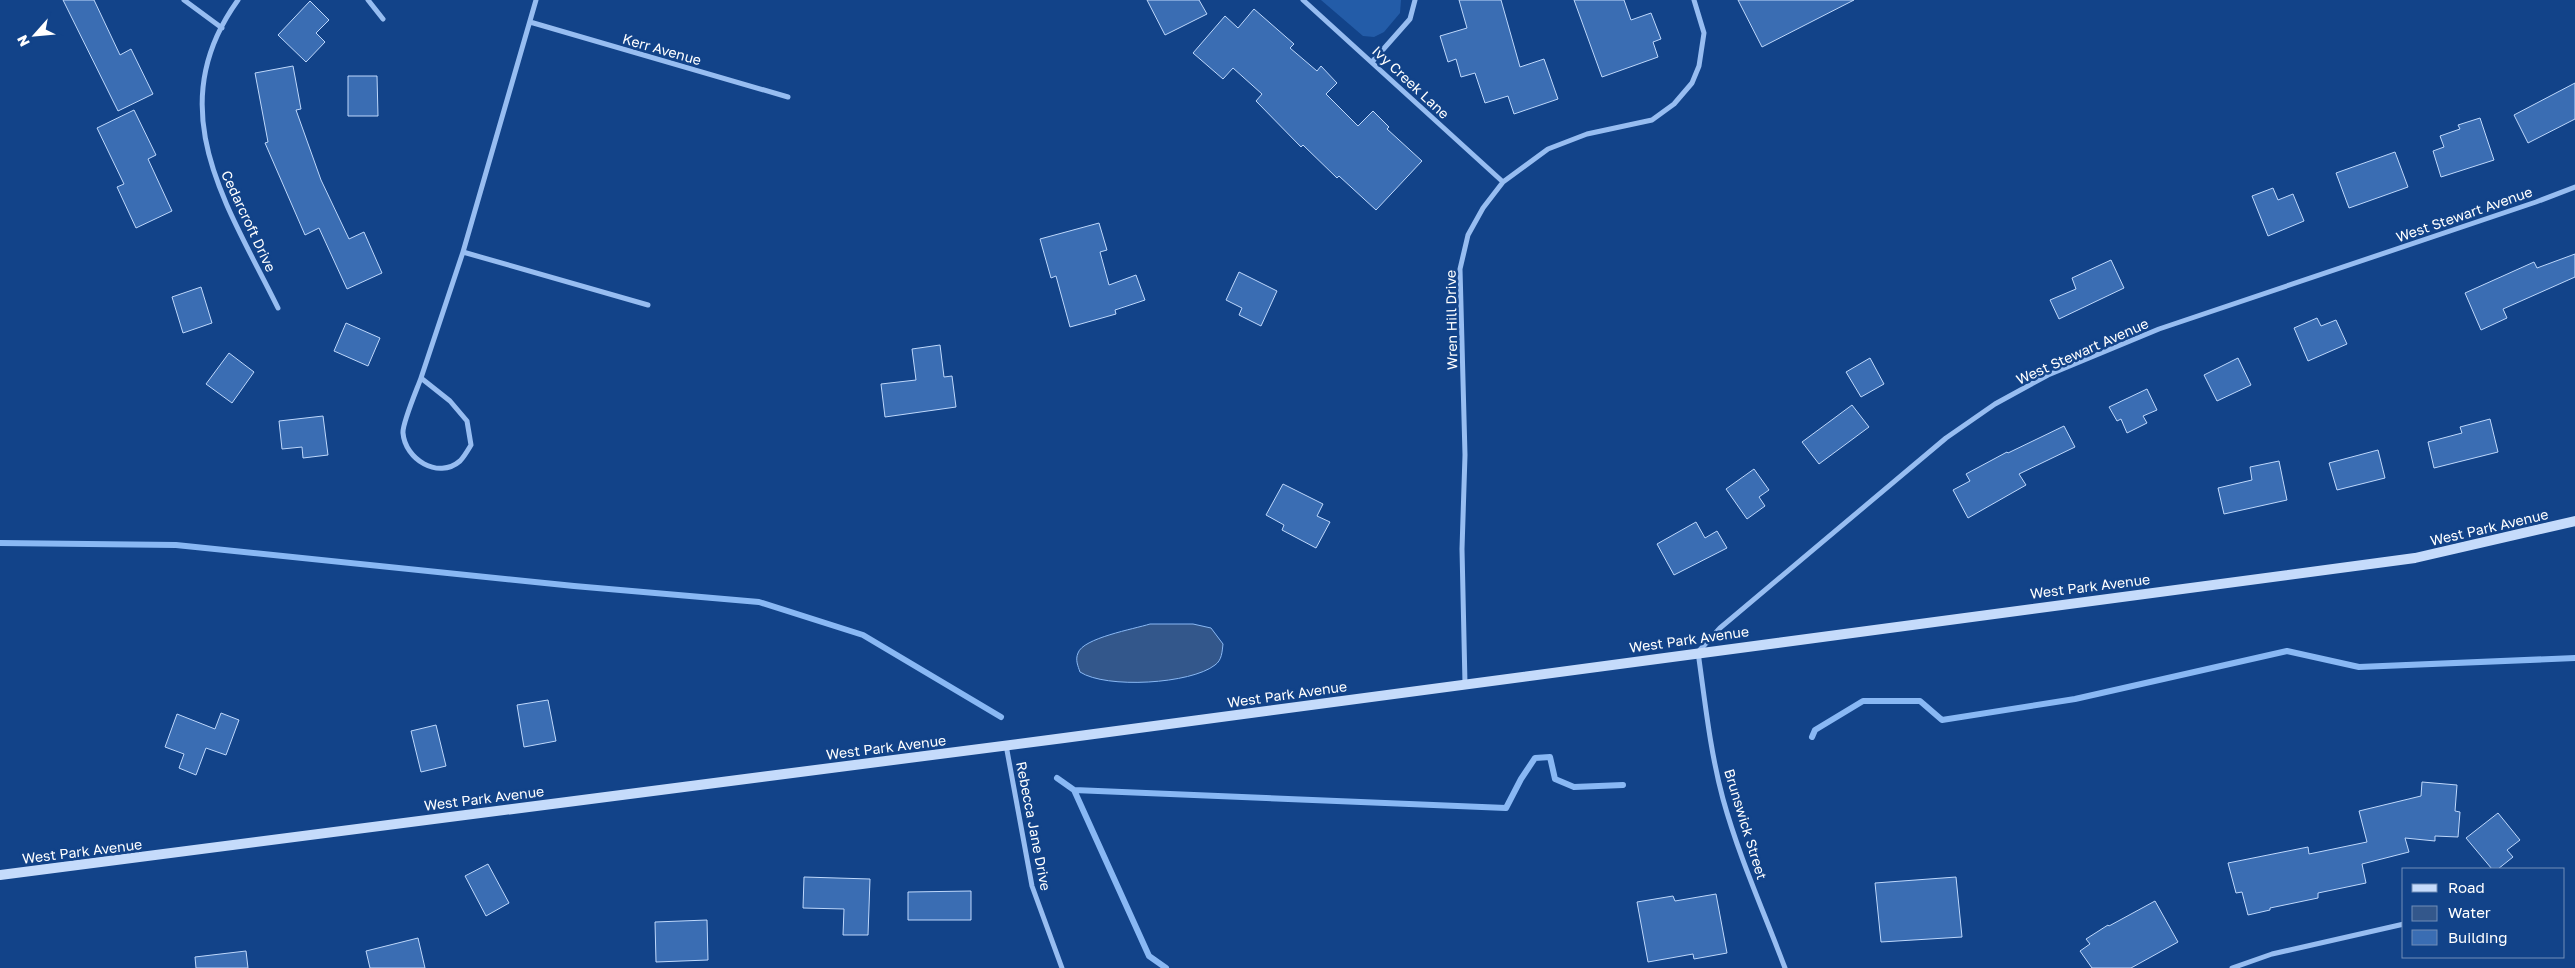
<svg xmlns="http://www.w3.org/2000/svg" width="2575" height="968" font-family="'Golos Text',sans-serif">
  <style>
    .green { fill: #235ca8 }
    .water { fill: #33578b; stroke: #89b8f4 }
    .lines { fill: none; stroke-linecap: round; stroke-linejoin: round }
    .stream { stroke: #89b8f4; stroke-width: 6 }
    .building { fill: #3a6db3; stroke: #bed8fc }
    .street { stroke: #97bdf1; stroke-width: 5 }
    .secondary { stroke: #c5dbfb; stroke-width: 10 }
    .labels { text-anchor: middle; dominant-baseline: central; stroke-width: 5; stroke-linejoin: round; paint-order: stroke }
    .street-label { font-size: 14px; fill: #fff; stroke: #124389 }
  </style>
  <rect width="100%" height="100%" fill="#124389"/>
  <path class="green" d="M1321,0H1401L1400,13L1384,32L1374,37L1363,36Z"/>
  <path class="water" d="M1150,624H1193L1211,628L1223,644C1222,652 1222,660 1215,665C1191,684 1106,689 1080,672C1078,666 1075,660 1078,653C1083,638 1134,629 1150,624Z"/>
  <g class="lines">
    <path class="stream" d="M0,543L176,545L574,586L759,602L863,635L1001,717
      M1812,737L1815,730L1863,701H1920L1942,720L2075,699L2287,651L2359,667L2575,658
      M1057,778L1074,790L1149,956L1166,968
      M1074,790L1506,808L1521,779L1535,758L1550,757L1555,779L1574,787L1623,785"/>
  </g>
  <path class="building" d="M63,0H94L120,55L131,49L153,94L118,111Z
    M1147,0H1199L1207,14L1165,35Z
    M1459,0H1501L1520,67L1544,59L1558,99L1514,114L1508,96L1485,103L1475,73L1461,77L1456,59L1448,62L1440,36L1467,28Z
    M1574,0H1624L1631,20L1651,13L1661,39L1653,42L1658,57L1602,77Z
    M1738,0H1854L1762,47Z
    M310,1L329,20L316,33L325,42L306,62L278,35Z
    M1254,9L1294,44L1290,48L1317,71L1321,66L1337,83L1326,94L1358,126L1373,111L1389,127L1387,129L1422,161L1376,210L1339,176L1337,178L1303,145L1301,147L1256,101L1262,94L1233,68L1223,79L1193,53L1225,16L1238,28Z
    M293,66L301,109L296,110L321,180L349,239L364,232L382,273L347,289L319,228L305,235L265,143L268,142L255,73Z
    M348,76H377L378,116H348Z
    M2575,83V119L2528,143L2514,115Z
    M134,110L156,155L148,159L172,211L136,228L117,187L124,184L97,128Z
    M2480,118L2494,160L2441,177L2433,151L2444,147L2440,136L2460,129L2458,125Z
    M2395,152L2408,187L2349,208L2336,173Z
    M2273,188L2278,200L2293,194L2304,221L2268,236L2252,196Z
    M1099,223L1107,250L1100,252L1109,285L1136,275L1145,300L1115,310L1116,314L1070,327L1056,276L1051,278L1040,239Z
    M2575,254V277L2503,309L2507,318L2481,330L2465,293L2534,262L2537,268Z
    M2111,260L2124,288L2059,319L2050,300L2076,289L2072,278Z
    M1239,272L1277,291L1261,326L1239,315L1242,308L1226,300Z
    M201,287L212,323L183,333L172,297Z
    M2317,318L2321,326L2336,320L2347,344L2308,361L2294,328Z
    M346,323L380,338L368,366L334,351Z
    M940,345L944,377L952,376L956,407L885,417L881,384L916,380L912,349Z
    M229,353L254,372L232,403L206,384Z
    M1870,358L1884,384L1861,397L1846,372Z
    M2238,358L2251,385L2217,401L2204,375Z
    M2147,389L2157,410L2143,416L2147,423L2127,433L2121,419L2117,421L2109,407Z
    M1852,405L1869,427L1819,464L1802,442Z
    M323,416L328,455L303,458L302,447L282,449L279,421Z
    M2490,419L2498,452L2434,468L2428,442L2462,433L2460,427Z
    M2064,426L2075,447L2019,474L2026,485L1968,518L1953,490L1970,481L1966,474L2007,452L2008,453Z
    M2378,450L2385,478L2337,490L2329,463Z
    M2279,461L2287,500L2224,514L2218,488L2252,480L2250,467Z
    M1754,469L1769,490L1759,497L1765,506L1747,519L1726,489Z
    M1283,484L1323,504L1317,516L1330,522L1316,548L1282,530L1284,525L1266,515Z
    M1696,522L1705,538L1717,531L1727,548L1674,575L1657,544Z
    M548,700L556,741L524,747L517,705Z
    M221,713L239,720L226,755L206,748L196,775L179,768L184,754L165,747L177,714L215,729Z
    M436,725L446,766L421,772L411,731Z
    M2422,782L2457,785L2455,811L2460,812L2458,837L2435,836V841L2405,838L2409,852L2362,864L2366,883L2318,893V898L2270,908V910L2248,915L2242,892L2236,893L2228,863L2308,847L2309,854L2367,842L2359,811L2421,796Z
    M2498,813L2520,840L2507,850L2513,857L2498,869H2492L2466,838Z
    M488,864L509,903L486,916L465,876Z
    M804,877L870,879L868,935H843L844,909L803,908Z
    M1956,877L1962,937L1881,942L1875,883Z
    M971,891V920H908V892Z
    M1716,894L1727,953L1694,959L1693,954L1648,962L1637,902L1673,896L1675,901Z
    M2155,901L2178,942L2131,968H2092L2080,951L2090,944L2086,939L2108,925L2109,926Z
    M707,920L708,960L656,962L655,922Z
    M418,938L425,968H370L366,951Z
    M246,951L248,968H196L195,957Z"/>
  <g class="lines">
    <path class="street" d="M184,0L222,28
      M238,0C159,110 228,206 278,308
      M368,0L383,19
      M1303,0L1503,182
      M530,22L788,97
      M1372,62L1410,19L1415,0
      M463,252L648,305
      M421,378L463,252L536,0
      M421,378L450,401L467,421L471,445C468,450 464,457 460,461C438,480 405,459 403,433C402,424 417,389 421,378Z
      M1465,684L1462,549L1465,455L1460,269L1468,235L1483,208L1503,182L1548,149L1587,134L1652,120L1674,104L1692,83L1699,66L1704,33L1694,0
      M1006,745L1032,886L1062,968
      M1785,968C1764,912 1739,857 1723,799C1710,751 1705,701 1698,652L1720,628L1946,438L1995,404L2048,375L2159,329L2536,202L2575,187
      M2232,968L2272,954L2404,924"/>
    <path class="secondary" d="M0,875L1064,738L2415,558L2575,521"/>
  </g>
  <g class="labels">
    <g class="street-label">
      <text transform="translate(662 49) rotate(16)">Kerr Avenue</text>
      <text transform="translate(1411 82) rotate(43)">Ivy Creek Lane</text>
      <text transform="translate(2464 214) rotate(-19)">West Stewart Avenue</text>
      <text transform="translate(249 221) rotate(65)">Cedarcroft Drive</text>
      <text transform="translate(1451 320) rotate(-91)">Wren Hill Drive</text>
      <text transform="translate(2082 351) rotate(-24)">West Stewart Avenue</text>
      <text transform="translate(2489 527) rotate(-13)">West Park Avenue</text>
      <text transform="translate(2090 586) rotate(-7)">West Park Avenue</text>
      <text transform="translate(1689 639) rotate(-8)">West Park Avenue</text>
      <text transform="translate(1287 694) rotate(-8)">West Park Avenue</text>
      <text transform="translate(886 747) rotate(-7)">West Park Avenue</text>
      <text transform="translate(484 798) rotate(-7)">West Park Avenue</text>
      <text transform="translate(1746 824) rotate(73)">Brunswick Street</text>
      <text transform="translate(1034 826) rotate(79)">Rebecca Jane Drive</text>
      <text transform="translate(82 851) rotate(-7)">West Park Avenue</text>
    </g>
  </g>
  <rect x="2402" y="868" width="162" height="90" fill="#124389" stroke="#718eb8"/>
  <rect x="2412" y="884" width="25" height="8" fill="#c5dbfb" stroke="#718eb8"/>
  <text x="2448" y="893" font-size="15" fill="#ffffff">Road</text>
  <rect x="2412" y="906" width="25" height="15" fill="#33578b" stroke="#718eb8"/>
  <text x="2448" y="918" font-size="15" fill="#ffffff">Water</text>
  <rect x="2412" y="930" width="25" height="15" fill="#3a6db3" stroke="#718eb8"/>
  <text x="2448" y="943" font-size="15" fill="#ffffff">Building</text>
  <g transform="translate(35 35) rotate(243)" stroke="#124389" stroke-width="4" paint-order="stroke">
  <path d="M0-4L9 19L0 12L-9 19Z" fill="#ffffff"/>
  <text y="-8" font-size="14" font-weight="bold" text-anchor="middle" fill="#ffffff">N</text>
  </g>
</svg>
